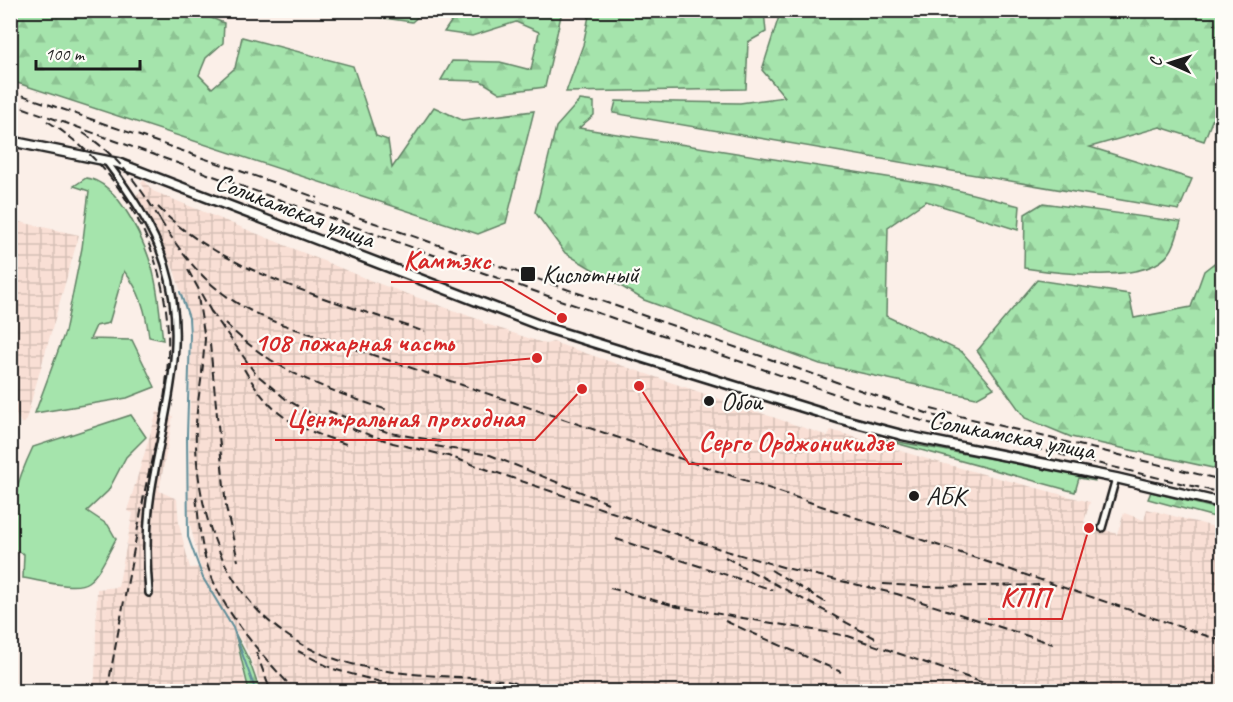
<svg xmlns="http://www.w3.org/2000/svg" width="1233" height="702" font-family="Caveat,sans-serif">
  <style>
    .industrial { fill: url(#industrial-grid) }
    .grass { fill: #a5e4ac; stroke: #608064; stroke-width: 1.5 }
    .forest { fill: url(#forest-firs); stroke: #608064; stroke-width: 1.5 }
    .lines { fill: none; stroke-linecap: round; stroke-linejoin: round }
    .stream { stroke: #608d99; stroke-width: 2 }
    .street-casing { stroke: #1c1c1c; stroke-width: 10 }
    .primary-casing { stroke: #1c1c1c; stroke-width: 13 }
    .street { stroke: #fdfcf7; stroke-width: 5 }
    .primary { stroke: #fdfcf7; stroke-width: 8 }
    .rail { stroke: #1c1c1c; stroke-width: 2; stroke-dasharray: 9 4.5; stroke-linecap: butt }
    .poi-dot { fill: #1c1c1c; stroke: #fdfcf7; stroke-width: 2 }
    .labels { text-anchor: middle; dominant-baseline: central; stroke-width: 4.5; stroke-linejoin: round; paint-order: stroke }
    .street-label { font-size: 26px; fill: #1c1c1c; stroke: #fdfcf7 }
    .poi-label { font-size: 26px; fill: #1c1c1c; stroke: #fdfcf7; text-anchor: start }
    .leader { fill: none; stroke: #d62828; stroke-width: 2 }
    .callout-dot { fill: #d62828; stroke: #fdfcf7; stroke-width: 2 }
    .callout-label { font-size: 27px; text-anchor: middle; font-weight: bold; fill: #d62828; stroke: #fdfcf7; stroke-width: 4.5; stroke-linejoin: round; paint-order: stroke }
  </style>
  <defs>
    <pattern id="industrial-grid" width="8" height="8" patternUnits="userSpaceOnUse" patternTransform="scale(1.5)"><rect width="8" height="8" fill="#f9dfd5"/><path d="M0 4h8M4 0v8" fill="none" stroke="#d5bfb6"/></pattern>
    <pattern id="forest-firs" width="22" height="20" patternUnits="userSpaceOnUse" patternTransform="scale(1.5)"><rect width="22" height="20" fill="#a5e4ac"/><path d="M5 1l3.5 6h-7zM16 11l3.5 6h-7z" fill="#8dc393"/></pattern>
  </defs>
  <rect width="100%" height="100%" fill="#fbefe8"/>
  <filter id="ink" filterUnits="userSpaceOnUse"><feTurbulence type="fractalNoise" baseFrequency=".0167" numOctaves="2"/><feDisplacementMap in="SourceGraphic" scale="12" xChannelSelector="R" yChannelSelector="G"/><feConvolveMatrix kernelMatrix="1 2 1 2 8 2 1 2 1" color-interpolation-filters="sRGB"/></filter>
  <g filter="url(#ink)">
    <path class="industrial" d="M144,180L153,191L377,283L483,321V323L546,344L553,342L828,436L831,430L934,461L1090,502L1084,522L1117,534L1124,513L1144,520L1147,509L1222,529V691H263L248,652L232,625L247,691L92,692L95,677L97,589L118,587L133,513L127,511L157,412L173,416L159,491L177,499L179,524L190,568L200,567L188,515L191,324L174,270L143,205L135,196L145,189L141,183Z
      M11,220L79,235L25,423H21L14,410L11,409Z"/>
    <path class="grass" d="M86,178C119,181 148,247 154,276C159,296 160,319 163,340L149,337C146,312 140,290 124,271L109,323L96,326L90,339L132,340L155,387L127,398L35,413L65,332L82,248L89,191L74,186Z
      M131,415L146,437L126,457L108,491L87,511L108,525L116,539C109,551 100,574 88,582C76,591 38,580 23,578L24,554L11,548C10,505 15,485 33,447Z
      M877,438L1096,478L1095,481L1079,478L1075,492Z"/>
    <path class="forest" d="M11,10L194,11L224,23L223,43L206,58L199,75L212,88L235,68L242,37L353,66L376,136L388,140L392,168L434,107L462,120L534,111L506,223L478,234L11,81Z
      M459,10L562,11L545,87L500,93L481,81L441,80L452,61L500,62L531,70L539,32L516,22L472,36L444,32Z
      M781,10L1222,11V95L1204,141L1160,127L1090,147L1192,179L1179,210L613,113L616,101L740,103L785,97L762,70Z
      M362,11H424L412,22L377,17Z
      M590,11H764L766,32L748,42L746,89L566,92L583,45Z
      M580,100L594,102V115L579,128L937,185L1020,206L1018,230L926,201L888,227L886,316L962,352L994,388L976,398L820,364L644,300L565,253L535,212L556,127Z
      M1043,203L1181,222C1178,231 1176,244 1170,252C1149,285 1057,273 1024,268L1025,214Z
      M1222,257V470L1071,437L1025,418L977,351L1037,280L1129,294L1134,318L1191,307L1204,271Z
      M1151,492L1222,510V519L1148,499Z
      M235,633L249,660L260,691H249Z"/>
    <g class="lines">
      <path class="stream" d="M180,292L189,318L190,335L187,435L188,537L203,578L233,628L256,692"/>
      <defs>
        <path id="street" d="M106,161C130,193 153,226 165,264C190,344 163,414 151,493C146,527 146,559 149,593
          M1102,528L1116,478"/>
        <path id="primary" d="M10,141L118,163L547,328L841,419L902,435L1116,478L1222,503"/>
      </defs>
      <use href="#street" class="street-casing"/>
      <use href="#primary" class="primary-casing"/>
      <use href="#street" class="street"/>
      <use href="#primary" class="primary"/>
      <path class="rail" d="M10,91L318,198
        M10,103L545,295L859,402L929,423L1222,493
        M47,121C128,171 172,264 168,356C167,403 153,450 144,495C132,561 119,626 107,692
        M83,133C118,155 143,190 163,225
        M308,200L938,417
        M158,207C221,273 340,302 425,332
        M160,220C192,270 218,299 275,322L1222,641
        M188,270L214,317
        M198,297L205,339L202,372
        M211,311L255,373L287,400L318,417L393,443L448,456L723,550L786,568L897,594L1053,644
        M225,323C274,372 326,389 390,411
        M210,344L226,507L238,561
        M203,365C201,384 197,404 196,424C193,511 226,608 309,648C354,671 411,675 461,677
        M244,369C274,419 293,426 346,444
        M931,409L1222,480
        M328,411L390,433L443,442
        M435,446L490,455L608,503
        M196,497C199,519 200,543 207,564C222,613 262,655 296,692
        M616,539L773,590
        M725,557L875,638
        M771,570L825,602
        M883,584L928,587L1039,585
        M610,588L679,607
        M673,606L848,636L1010,692
        M725,621L841,672
        M298,651L333,669L417,692
        M256,652L271,692
        M453,677L503,680L548,692"/>
    </g>
  </g>
  <g class="poi-dot">
    <rect x="520" y="266" width="16" height="16" rx="3"/>
    <circle cx="709" cy="401" r="6"/>
    <circle cx="914" cy="496" r="6"/>
  </g>
  <g class="labels">
    <g class="street-label">
      <text transform="translate(295 210) rotate(21)">Соликамская улица</text>
      <text transform="translate(1012 435) rotate(11)">Соликамская улица</text>
    </g>
    <g class="poi-label">
      <text x="542" y="274">Кислотный</text>
      <text x="721" y="401">Обои</text>
      <text x="926" y="496">АБК</text>
    </g>
  </g>
  <path class="leader" d="M562 318L502 282H391M537 358L466 364H241M582 389L535 440H275M639 386L689 464H902M1089 528L1062 619H988"/>
  <g class="callout-dot">
    <circle cx="562" cy="318" r="6"/>
    <circle cx="537" cy="358" r="6"/>
    <circle cx="582" cy="389" r="6"/>
    <circle cx="639" cy="386" r="6"/>
    <circle cx="1089" cy="528" r="6"/>
  </g>
  <g class="callout-label">
    <text x="447" y="269">Камтэкс</text>
    <text x="354" y="351">108 пожарная часть</text>
    <text x="405" y="427">Центральная проходная</text>
    <text x="796" y="451">Серго Орджоникидзе</text>
    <text x="1025" y="606">КПП</text>
  </g>
  <rect width="1233" height="702" fill="none" stroke="#fdfcf7" stroke-width="36"/>
  <rect x="18" y="18" width="1197" height="666" fill="none" stroke="#1c1c1c" stroke-width="2" filter="url(#ink)"/>
  <g transform="translate(1170 63) rotate(273)" stroke="#fdfcf7" stroke-width="4.5" paint-order="stroke">
  <path d="M0-4.5L10 22L0 15L-10 22Z" fill="#1c1c1c"/>
  <text y="-9" font-size="16" font-weight="bold" text-anchor="middle" fill="#1c1c1c">С</text>
  </g>
  <path d="M36 60v9h104v-9" fill="none" stroke="#1c1c1c" stroke-width="3"/>
  <text x="45" y="60" font-size="18" fill="#1c1c1c" stroke="#fdfcf7" stroke-width="4.5" paint-order="stroke">100 m</text>
</svg>
